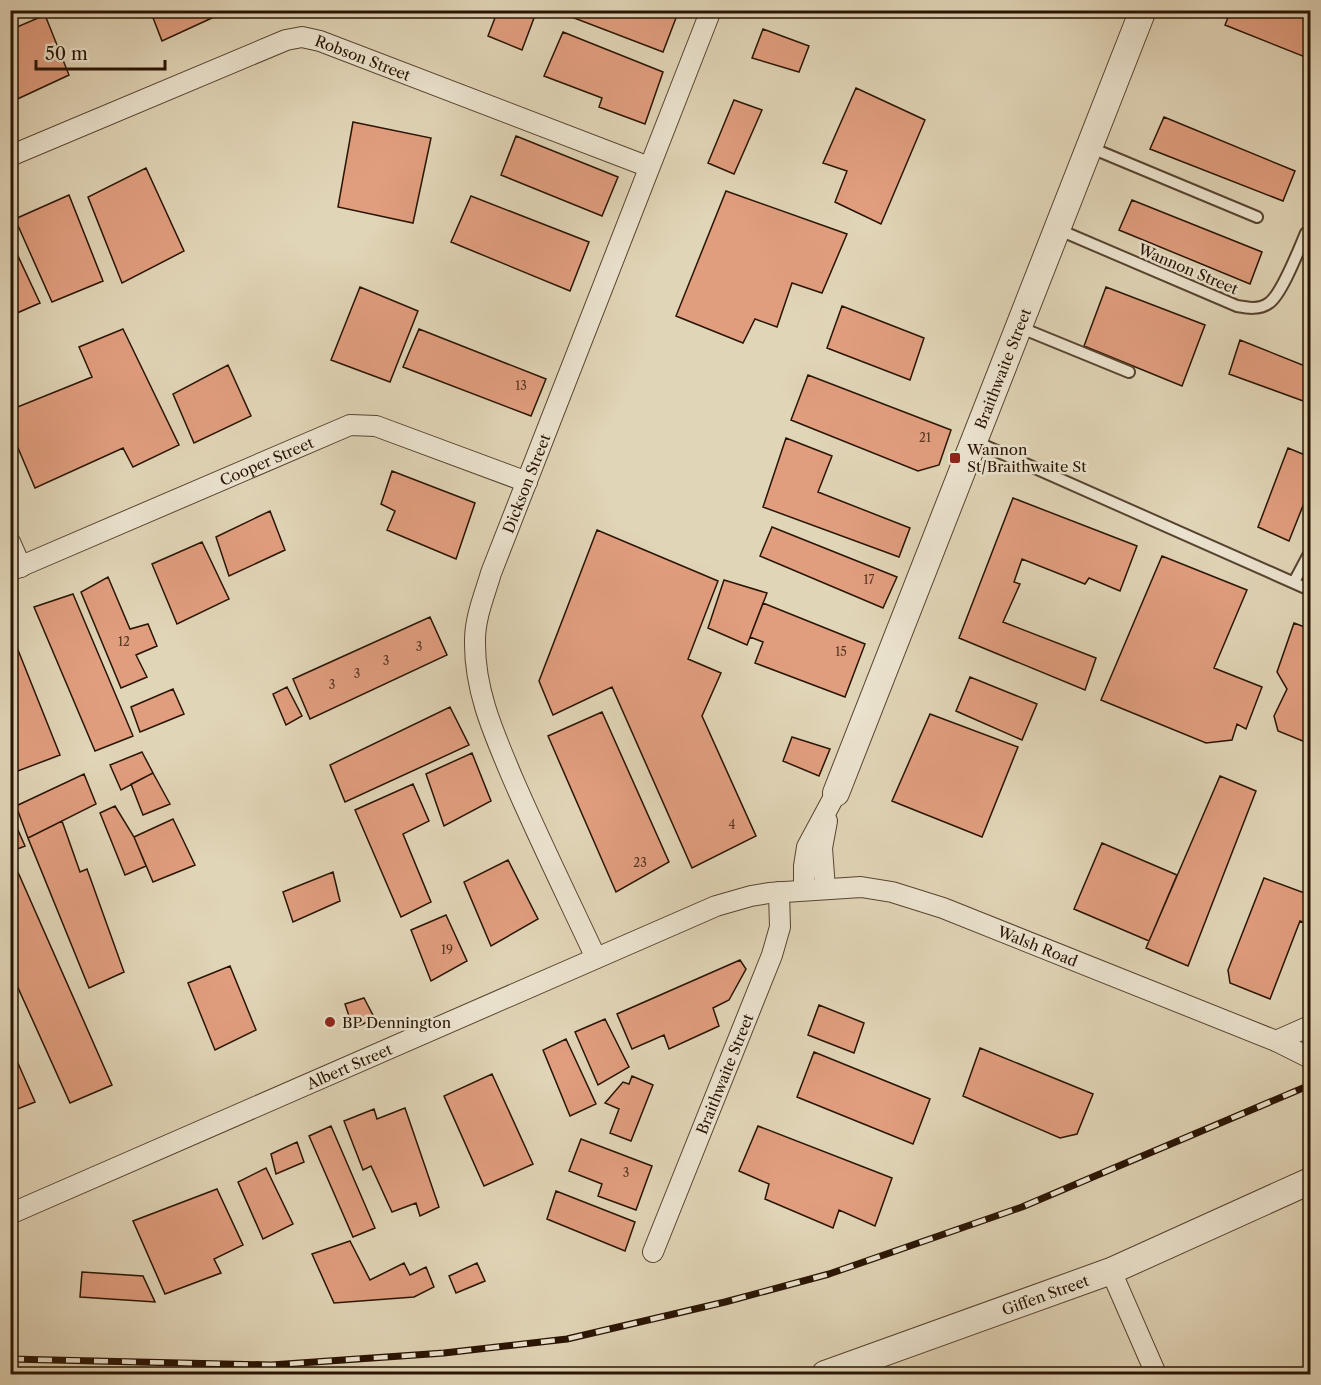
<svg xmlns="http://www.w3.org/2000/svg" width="1321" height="1385" font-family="'Libre Caslon Text',serif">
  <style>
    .building { fill: #e19e7f; stroke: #291403; stroke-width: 1.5 }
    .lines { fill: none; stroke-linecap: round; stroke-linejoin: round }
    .service-casing { stroke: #574430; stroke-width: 14 }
    .minor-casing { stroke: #574430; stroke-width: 22 }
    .tertiary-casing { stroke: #574430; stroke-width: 28 }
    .service { stroke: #ece4d0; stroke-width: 10 }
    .minor { stroke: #ece4d0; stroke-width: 20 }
    .tertiary { stroke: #ece4d0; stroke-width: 26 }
    .rail-casing { stroke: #291403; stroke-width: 7 }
    .rail { stroke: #ece4d0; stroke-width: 4.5; stroke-dasharray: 14; stroke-linecap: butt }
    .poi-dot { fill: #8f2418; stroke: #ece4d0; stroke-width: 2 }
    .labels { text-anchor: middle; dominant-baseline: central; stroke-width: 5; stroke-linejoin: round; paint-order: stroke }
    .number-label { font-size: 12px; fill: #573622 }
    .street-label { font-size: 15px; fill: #291403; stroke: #ece4d0 }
    .poi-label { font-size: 15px; fill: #291403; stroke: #ece4d0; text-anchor: start }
  </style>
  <rect width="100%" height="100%" fill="#e1d5b7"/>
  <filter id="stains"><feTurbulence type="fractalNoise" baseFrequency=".00333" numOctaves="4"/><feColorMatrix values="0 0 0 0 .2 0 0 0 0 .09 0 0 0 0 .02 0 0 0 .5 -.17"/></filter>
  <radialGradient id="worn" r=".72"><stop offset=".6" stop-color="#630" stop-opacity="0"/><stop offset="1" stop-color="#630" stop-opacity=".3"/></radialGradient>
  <path class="building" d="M150,10H211L214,17L162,41Z
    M498,10H537L522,50L488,36Z
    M561,10H679L663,52L561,13Z
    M1231,10H1310V59L1225,25Z
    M45,15L69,75L11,102L10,30Z
    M763,29L809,46L799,72L752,58Z
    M563,32L663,72L645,124L599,107L602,98L544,76Z
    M856,88L925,120L881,224L835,202L847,171L823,163Z
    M734,100L762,110L734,174L708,163Z
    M1164,117L1295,171L1283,201L1150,149Z
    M353,122L431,138L413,223L338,207Z
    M516,136L618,177L602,216L501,175Z
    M146,168L184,251L122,283L88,197Z
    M726,191L847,234L822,293L792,283L777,327L755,319L743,343L676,316Z
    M69,195L103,281L52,302L15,219Z
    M471,196L589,242L570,291L451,242Z
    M1132,200L1262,252L1250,284L1119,230Z
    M10,239L40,303L10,316Z
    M360,287L418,311L390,382L331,360Z
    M1106,287L1205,325L1182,386L1084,346Z
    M842,306L924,338L910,380L827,348Z
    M123,329L179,445L133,467L123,448L35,488L10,429V410L92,377L79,347Z
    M419,329L546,379L531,416L403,367Z
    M1240,340L1310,368V389L1306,402L1229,374Z
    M228,365L251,416L194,443L173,394Z
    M808,375L951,430L939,465L918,471L791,420Z
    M786,438L832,456L818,492L910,528L899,557L763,507Z
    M1288,448L1310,457V488L1289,541L1258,527Z
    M392,471L475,503L456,559L387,530L395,511L381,504Z
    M1013,498L1137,546L1120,591L1089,578L1085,584L1022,559L1014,582L1020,584L1003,622L1096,658L1085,690L959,638Z
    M270,511L285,550L229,576L216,537Z
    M772,527L897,577L883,608L760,556Z
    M597,530L718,581L688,659L721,673L702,716L756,836L692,868L612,687L553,715L539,681Z
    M202,542L229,599L177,624L152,564Z
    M1162,556L1247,590L1214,668L1262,687L1246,729L1237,724L1232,740L1206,743L1101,700Z
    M108,577L130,629L148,624L157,646L136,655L147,677L121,688L81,592Z
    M724,580L767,593L747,645L708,628Z
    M73,594L133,736L95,751L34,607Z
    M763,603L865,644L845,697L755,663L763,642L750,637Z
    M430,617L447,655L310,719L293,679Z
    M1294,623L1310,629V744L1278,731L1274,716L1287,689L1277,672Z
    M10,630L60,755L10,774Z
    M970,677L1037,704L1022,740L956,711Z
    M287,687L302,716L286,725L273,694Z
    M173,689L184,714L140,732L131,707Z
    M450,707L469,745L345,802L330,765Z
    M602,712L669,862L616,892L548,736Z
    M930,714L1018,747L982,837L892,801Z
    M792,737L830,749L819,776L783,761Z
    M142,752L153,773L121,790L110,765Z
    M472,753L491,801L444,826L426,774Z
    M153,773L170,804L143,815L131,784Z
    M84,774L96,804L28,838L16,806Z
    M1220,776L1256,791L1188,966L1146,948Z
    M413,784L429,821L403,834L431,902L401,917L355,810Z
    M115,806L134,837L146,866L125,875L100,813Z
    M10,812L25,846L10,852Z
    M173,819L195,865L153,882L134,837Z
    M62,821L80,872L87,869L124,972L89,988L28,838Z
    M1102,843L1177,875L1149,941L1074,909Z
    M508,860L538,919L491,946L464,882Z
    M17,870L112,1085L70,1103L10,970V873Z
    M333,872L340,901L293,922L283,892Z
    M1264,878L1310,895V925L1300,921L1270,999L1230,983L1228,970Z
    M446,915L467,961L431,981L411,930Z
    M740,960L746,969L729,1000L713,1008L719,1026L669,1049L664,1035L632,1049L617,1014Z
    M230,966L256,1030L215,1050L188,983Z
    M364,998L375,1019L353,1028L345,1004Z
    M819,1005L864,1023L854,1053L808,1035Z
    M605,1019L629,1067L598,1085L575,1032Z
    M566,1039L596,1104L570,1116L543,1050Z
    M980,1048L1093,1094L1077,1134L1060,1138L963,1096Z
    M814,1052L930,1099L913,1144L797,1097Z
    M17,1061L35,1102L10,1112V1063Z
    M492,1074L533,1164L484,1186L444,1096Z
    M632,1076L653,1085L631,1141L610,1133L619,1109L605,1103L623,1082L629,1084Z
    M405,1108L439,1207L420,1216L416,1203L392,1212L371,1166L363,1170L344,1121L374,1109L377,1119Z
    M331,1126L375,1228L353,1237L309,1136Z
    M758,1126L892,1178L875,1226L839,1210L833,1228L765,1199L769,1184L739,1171Z
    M581,1139L652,1166L636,1210L598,1196L602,1184L569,1171Z
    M297,1142L304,1162L276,1174L271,1154Z
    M266,1168L293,1224L263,1239L238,1182Z
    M217,1189L243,1245L214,1259L221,1273L165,1294L133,1221Z
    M556,1191L635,1222L625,1251L547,1219Z
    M350,1241L370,1280L404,1263L410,1275L426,1267L434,1287L414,1297L334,1303L312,1254Z
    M477,1263L485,1281L456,1293L449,1276Z
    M82,1272L143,1276L155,1302L80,1297Z"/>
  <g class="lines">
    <defs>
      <path id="service" d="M1089,147L1257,217
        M1057,229L1237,306C1248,308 1259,310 1269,303C1282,294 1299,249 1306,233
        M1019,327L1129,372
        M974,441L1310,590
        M1294,582L1310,552"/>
      <g id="minor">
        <path id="s1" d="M10,156L286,40L302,37L320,41L649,167"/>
        <path d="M10,542L21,567"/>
        <path id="s2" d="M10,571L350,425L376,426L527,482"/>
        <path d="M825,889L822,848L827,821"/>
        <path d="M804,890V866L807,847L836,793"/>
        <path id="s3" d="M596,958C568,898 539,839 513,779C494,734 474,690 475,640C475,617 485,594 491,573L711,10"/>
        <path d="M1276,1041L1310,1026"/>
        <path id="s4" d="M10,1214L716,906L751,896L769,893L861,887L892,892L943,908L1276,1041L1310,1058"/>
        <path id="s5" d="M653,1252L772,955L780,927L779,892"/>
        <path d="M1111,1271L1156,1374"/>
      </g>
      <g id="tertiary">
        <path id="s6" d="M836,793L1143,10"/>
        <path id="s7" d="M825,1374L1111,1271L1310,1181"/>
      </g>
    </defs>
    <use href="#service" class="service-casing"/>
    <use href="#minor" class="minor-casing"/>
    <use href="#tertiary" class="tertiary-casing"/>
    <use href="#service" class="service"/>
    <use href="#minor" class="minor"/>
    <use href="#tertiary" class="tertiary"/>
    <defs>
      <path id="rail" d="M10,1359L271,1365L444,1353L567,1339L725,1302L829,1274L1022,1207L1310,1085"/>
    </defs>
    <use href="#rail" class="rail-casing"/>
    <use href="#rail" class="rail"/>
  </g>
  <g class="poi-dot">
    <rect x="949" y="452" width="12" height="12" rx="3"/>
    <circle cx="330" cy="1022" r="6"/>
  </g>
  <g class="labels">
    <g class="number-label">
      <text x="521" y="385">13</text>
      <text x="925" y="437">21</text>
      <text x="869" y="579">17</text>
      <text x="124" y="641">12</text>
      <text x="419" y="646">3</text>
      <text x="841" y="651">15</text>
      <text x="386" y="660">3</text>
      <text x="357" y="673">3</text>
      <text x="332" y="684">3</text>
      <text x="732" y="824">4</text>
      <text x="640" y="862">23</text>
      <text x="447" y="949">19</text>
      <text x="626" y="1172">3</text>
    </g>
    <g class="street-label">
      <text stroke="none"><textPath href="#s1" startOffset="380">Robson Street</textPath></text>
      <text transform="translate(1188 269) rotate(23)">Wannon Street</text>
      <text stroke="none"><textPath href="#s6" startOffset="456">Braithwaite Street</textPath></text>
      <text stroke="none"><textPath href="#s2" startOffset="279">Cooper Street</textPath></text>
      <text stroke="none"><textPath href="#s3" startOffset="508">Dickson Street</textPath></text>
      <text stroke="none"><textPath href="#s4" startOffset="1104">Walsh Road</textPath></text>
      <text stroke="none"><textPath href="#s4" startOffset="370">Albert Street</textPath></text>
      <text stroke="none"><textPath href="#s5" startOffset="192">Braithwaite Street</textPath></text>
      <text stroke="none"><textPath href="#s7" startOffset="234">Giffen Street</textPath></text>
    </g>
    <g class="poi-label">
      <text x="967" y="449">Wannon<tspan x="967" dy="17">St/Braithwaite St</tspan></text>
      <text x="342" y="1022">BP Dennington</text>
    </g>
  </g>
  <rect width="1321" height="1385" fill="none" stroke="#e1d5b7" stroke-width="36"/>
  <rect x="12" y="12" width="1297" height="1361" fill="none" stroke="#291403" stroke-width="3"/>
  <rect x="18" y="18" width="1285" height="1349" fill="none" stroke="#291403" stroke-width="1.5"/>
  <path d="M36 60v9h129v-9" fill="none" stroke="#291403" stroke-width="3"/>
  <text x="45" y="60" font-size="18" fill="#291403" stroke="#ece4d0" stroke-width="4.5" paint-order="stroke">50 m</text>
  <rect width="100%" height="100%" filter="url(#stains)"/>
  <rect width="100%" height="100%" fill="url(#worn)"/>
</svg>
